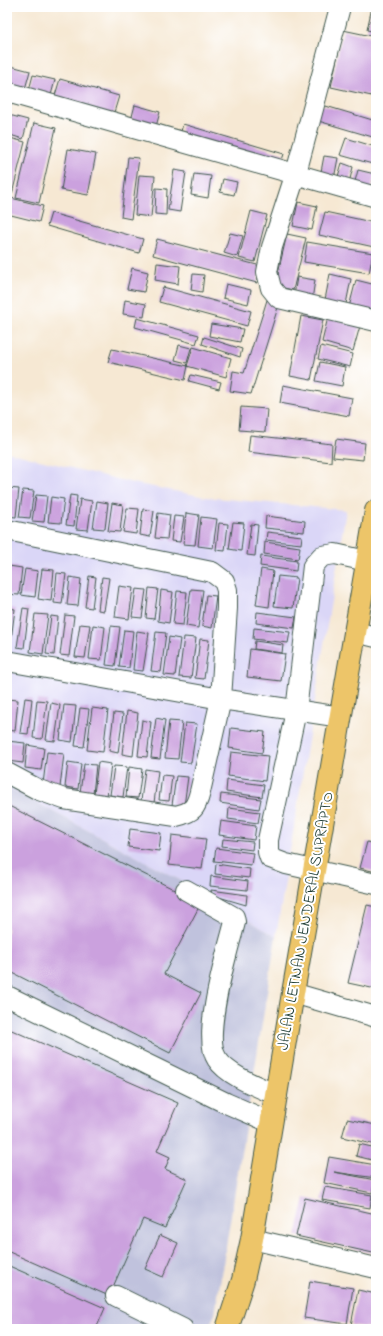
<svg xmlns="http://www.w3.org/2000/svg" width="383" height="1336" font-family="'Indie Flower',sans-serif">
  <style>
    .built { fill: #dad6f7 }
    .industrial { fill: #c0c2dd }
    .building { fill: #cba1de }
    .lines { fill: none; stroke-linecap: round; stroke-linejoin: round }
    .minor-casing { stroke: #3f574c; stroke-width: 22 }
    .major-casing { stroke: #3f574c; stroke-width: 24 }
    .minor { stroke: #fff; stroke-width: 20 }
    .major { stroke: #edc569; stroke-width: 22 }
    .labels { text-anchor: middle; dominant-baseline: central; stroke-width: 4; stroke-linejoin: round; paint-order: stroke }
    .street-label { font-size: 16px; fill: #1f3d34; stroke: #fff }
  </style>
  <rect width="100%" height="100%" fill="#fff"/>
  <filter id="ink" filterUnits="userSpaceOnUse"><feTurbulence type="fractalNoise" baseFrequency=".025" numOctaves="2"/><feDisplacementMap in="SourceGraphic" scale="8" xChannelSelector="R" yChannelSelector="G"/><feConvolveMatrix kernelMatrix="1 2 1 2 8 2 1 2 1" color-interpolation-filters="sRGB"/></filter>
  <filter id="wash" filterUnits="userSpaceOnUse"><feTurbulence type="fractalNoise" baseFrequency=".012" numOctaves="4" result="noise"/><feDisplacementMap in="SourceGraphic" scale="16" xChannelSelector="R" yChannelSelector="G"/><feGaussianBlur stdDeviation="0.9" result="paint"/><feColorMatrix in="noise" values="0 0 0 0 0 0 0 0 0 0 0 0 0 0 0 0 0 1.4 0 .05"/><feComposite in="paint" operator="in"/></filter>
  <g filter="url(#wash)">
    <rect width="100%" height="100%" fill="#f6e8d3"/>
    <path class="built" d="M7,452L133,483L205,497L346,510L276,937L202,892L7,787Z"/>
    <path class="industrial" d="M7,787L202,892L276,937L215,1314L208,1329H7Z"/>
    <g id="blocks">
      <path class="building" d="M372,7H376V32L367,30Z
        M343,30L376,37V97L331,87Z
        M7,65L30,71L25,89L7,84Z
        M33,75L55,80L50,99L28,94Z
        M60,79L119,96L112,119L53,102Z
        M319,104L376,121V138L315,120Z
        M135,105L160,112L155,130L130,124Z
        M9,115L28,120L23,139L7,134Z
        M34,123L56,128L39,203L16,198Z
        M183,124L284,154L280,166L180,135Z
        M10,138L25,142L12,194L7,192V148Z
        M346,138L376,147V165L340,155Z
        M68,149L96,154L88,195L61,190Z
        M324,156L338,158L334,179L320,177Z
        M128,157L139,158L131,219L121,217Z
        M342,163L353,167L348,187L336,183Z
        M174,170L186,172L180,212L168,210Z
        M358,170L375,174L370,193L353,189Z
        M194,174L211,176L208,198L191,195Z
        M139,175L155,176L151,217L135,215Z
        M223,179L237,182L234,195L220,192Z
        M156,188L167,189L166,215L155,214Z
        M7,197L43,206L39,222L7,214Z
        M298,202L317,206L312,230L293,226Z
        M251,211L267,215L255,262L239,258Z
        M325,212L376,223L374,247L319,235Z
        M51,213L143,239L139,253L47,226Z
        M230,233L243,236L237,257L224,253Z
        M287,234L306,238L293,290L275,286Z
        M157,239L261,266L257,283L153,255Z
        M307,242L373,253L369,273L304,262Z
        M157,263L180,266L178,284L155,280Z
        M132,268L148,272L144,292L127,289Z
        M193,274L204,275L202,292L191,290Z
        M330,274L351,279L345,309L324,305Z
        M297,277L315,280L312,300L294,296Z
        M356,280L376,285V305L373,317L348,311Z
        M226,284L251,290L248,304L223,298Z
        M163,287L251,311L247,326L159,302Z
        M125,300L146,304L144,317L123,314Z
        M267,300L279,304L251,394L230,391L233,371L244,373Z
        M301,316L323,320L311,380L290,376Z
        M328,317L360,326L353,351L322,342Z
        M137,318L199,335L196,344L135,327Z
        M211,324L243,329L240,342L209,336Z
        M204,337L242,349L240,357L202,344Z
        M179,345L191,348L187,363L175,360Z
        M321,346L353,354L350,367L318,359Z
        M193,347L231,358L226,377L187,366Z
        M112,349L188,366L185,380L108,362Z
        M320,362L345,367L342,386L316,381Z
        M191,375L221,382L219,389L189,381Z
        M283,385L352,398L349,416L280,403Z
        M241,407L267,409L265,432L239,430Z
        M250,435L332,444L331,462L248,452Z
        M336,439L365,443L363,460L333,457Z
        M7,488L19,489L16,517L7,516Z
        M23,490L34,491L30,518L19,517Z
        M36,495L47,496L44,522L32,521Z
        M70,495L77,496L74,526L66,525Z
        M51,497L64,499L61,523L48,522Z
        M80,499L92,501L88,530L76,529Z
        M97,501L108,503L105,529L93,528Z
        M112,503L123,505L120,532L108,531Z
        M127,508L139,509L136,534L123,532Z
        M143,509L154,511L150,537L140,535Z
        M158,513L170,515L167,539L155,538Z
        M186,513L199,515L195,545L183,544Z
        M174,516L184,517L180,542L171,541Z
        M266,516L305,521L304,532L265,528Z
        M201,517L217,519L213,548L198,546Z
        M233,522L244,523L241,551L229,549Z
        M219,523L228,524L225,551L216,550Z
        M251,524L258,525L255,556L247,555Z
        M267,532L302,536L301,544L266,540Z
        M265,542L300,547L298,559L264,554Z
        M261,556L297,561L296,571L260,566Z
        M9,566L22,568L19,595L7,594Z
        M25,569L38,571L35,597L21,595Z
        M42,569L54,570L51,601L38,599Z
        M261,569L273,571L269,607L256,605Z
        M57,573L66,574L62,604L54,603Z
        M89,576L96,577L92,608L85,607Z
        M278,576L297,578L293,608L274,606Z
        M70,577L81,579L78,606L67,605Z
        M102,577L109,578L104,611L98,610Z
        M119,586L133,588L129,619L115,617Z
        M149,588L158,589L154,619L146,618Z
        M136,589L146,590L142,618L132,617Z
        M191,589L203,590L198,628L186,626Z
        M161,590L173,592L169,623L158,621Z
        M177,591L187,592L183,625L173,624Z
        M206,595L216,596L212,628L202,626Z
        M8,608L15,609L10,648H7Z
        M23,608L29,609L24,648L17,647Z
        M257,612L296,617L294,628L256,623Z
        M35,614L48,615L43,654L30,652Z
        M65,615L74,616L69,656L60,655Z
        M51,616L58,617L54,655L46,654Z
        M80,624L90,625L85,658L75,657Z
        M93,625L105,627L101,660L89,659Z
        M111,626L120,627L115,666L106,665Z
        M254,628L290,632L288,643L253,639Z
        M124,630L133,631L129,668L119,667Z
        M137,631L149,633L143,671L133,670Z
        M156,632L166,633L161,672L151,671Z
        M169,637L180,639L175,676L164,675Z
        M184,637L196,638L191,678L179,677Z
        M200,639L209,640L204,679L195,678Z
        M255,641L283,645L282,653L254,649Z
        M250,649L285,654L281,681L247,677Z
        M25,698L32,699L28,734L20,733Z
        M7,699L18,700L15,731L7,730Z
        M37,700L47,701L42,739L33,738Z
        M51,703L60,705L55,741L46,740Z
        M64,705L76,706L72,742L60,740Z
        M80,708L89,709L84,747L75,746Z
        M92,708L108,710L103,752L87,750Z
        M127,711L138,713L133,756L122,754Z
        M114,713L123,714L118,753L109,751Z
        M156,718L165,720L160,759L151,758Z
        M142,720L151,722L147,757L138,756Z
        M169,721L182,722L178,759L165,758Z
        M185,723L197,724L191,763L180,762Z
        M231,728L265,732L262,753L229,748Z
        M7,741L25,743L23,763L7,761Z
        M27,745L44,748L41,770L25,768Z
        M47,752L64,754L60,787L43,784Z
        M231,752L268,756L265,781L228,776Z
        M68,762L81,764L78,789L65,787Z
        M98,762L111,764L107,796L94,794Z
        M84,764L96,765L93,794L80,792Z
        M114,766L127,767L123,797L110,795Z
        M129,767L142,769L138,798L126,797Z
        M145,769L158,771L154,803L141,801Z
        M162,775L172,776L169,801L159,800Z
        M176,776L188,777L184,806L172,805Z
        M227,780L264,785L262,797L226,792Z
        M221,794L261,799L259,809L220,803Z
        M7,805L201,903L164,974L201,993L170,1053L7,970Z
        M229,808L260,812L258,823L228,819Z
        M221,821L256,826L254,840L219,835Z
        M130,829L161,833L159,851L128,847Z
        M172,835L206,839L202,869L169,865Z
        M223,839L253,842L252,850L222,846Z
        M367,842L376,844V872L360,868Z
        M216,848L253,853L251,865L214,861Z
        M216,864L250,869L249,878L215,874Z
        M211,876L248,881L247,890L210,886Z
        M211,890L247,895L246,905L212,895Z
        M367,905L376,907V989L348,983Z
        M7,1028L178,1103L157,1151L170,1157L165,1169L187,1179L165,1228L143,1219L109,1296L7,1251Z
        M347,1119L376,1125V1145L342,1137Z
        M359,1144L376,1148V1161L356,1156Z
        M329,1157L376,1165V1178L334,1172L375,1180L372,1193L324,1183Z
        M325,1187L372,1195L370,1208L322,1200Z
        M305,1198L376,1214V1239L373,1253L296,1236Z
        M160,1235L178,1243L163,1277L145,1269Z
        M7,1265L105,1308L96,1329H7Z
        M310,1281L353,1288L347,1324L304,1318Z
        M358,1290L376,1294V1329L351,1325Z"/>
    </g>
  </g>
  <g filter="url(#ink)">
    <use href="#blocks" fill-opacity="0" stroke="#3f574c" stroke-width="1"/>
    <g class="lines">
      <defs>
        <path id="minor" d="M340,7L296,173L272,247L267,272L271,288L279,298L376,321
          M7,92L376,197
          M7,530L212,572L224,581L227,590V608L221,699L200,792C196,808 193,812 176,816L64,799L39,790L7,773
          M367,561L335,554L322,556L313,566L296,711L268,840V852L270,858L286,864L376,884
          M355,632L376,637
          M7,661L221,699L341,717
          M186,890L234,917L235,922C228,950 201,1036 217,1059C228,1076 259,1087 277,1095
          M293,993L376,1017
          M7,996L226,1103L272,1123
          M252,1239L376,1268
          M116,1296L183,1329"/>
        <path id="major" d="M227,1329L243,1280L252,1239L293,993L376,511"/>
      </defs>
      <use href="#minor" class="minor-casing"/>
      <use href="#major" class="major-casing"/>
      <use href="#minor" class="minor"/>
      <use href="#major" class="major"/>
    </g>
  </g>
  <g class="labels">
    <g class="street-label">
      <text transform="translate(306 921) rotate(-80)">JALAN LETNAN JENDERAL SUPRAPTO</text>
    </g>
  </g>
  <rect width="383" height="1336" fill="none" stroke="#fff" stroke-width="24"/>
</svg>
